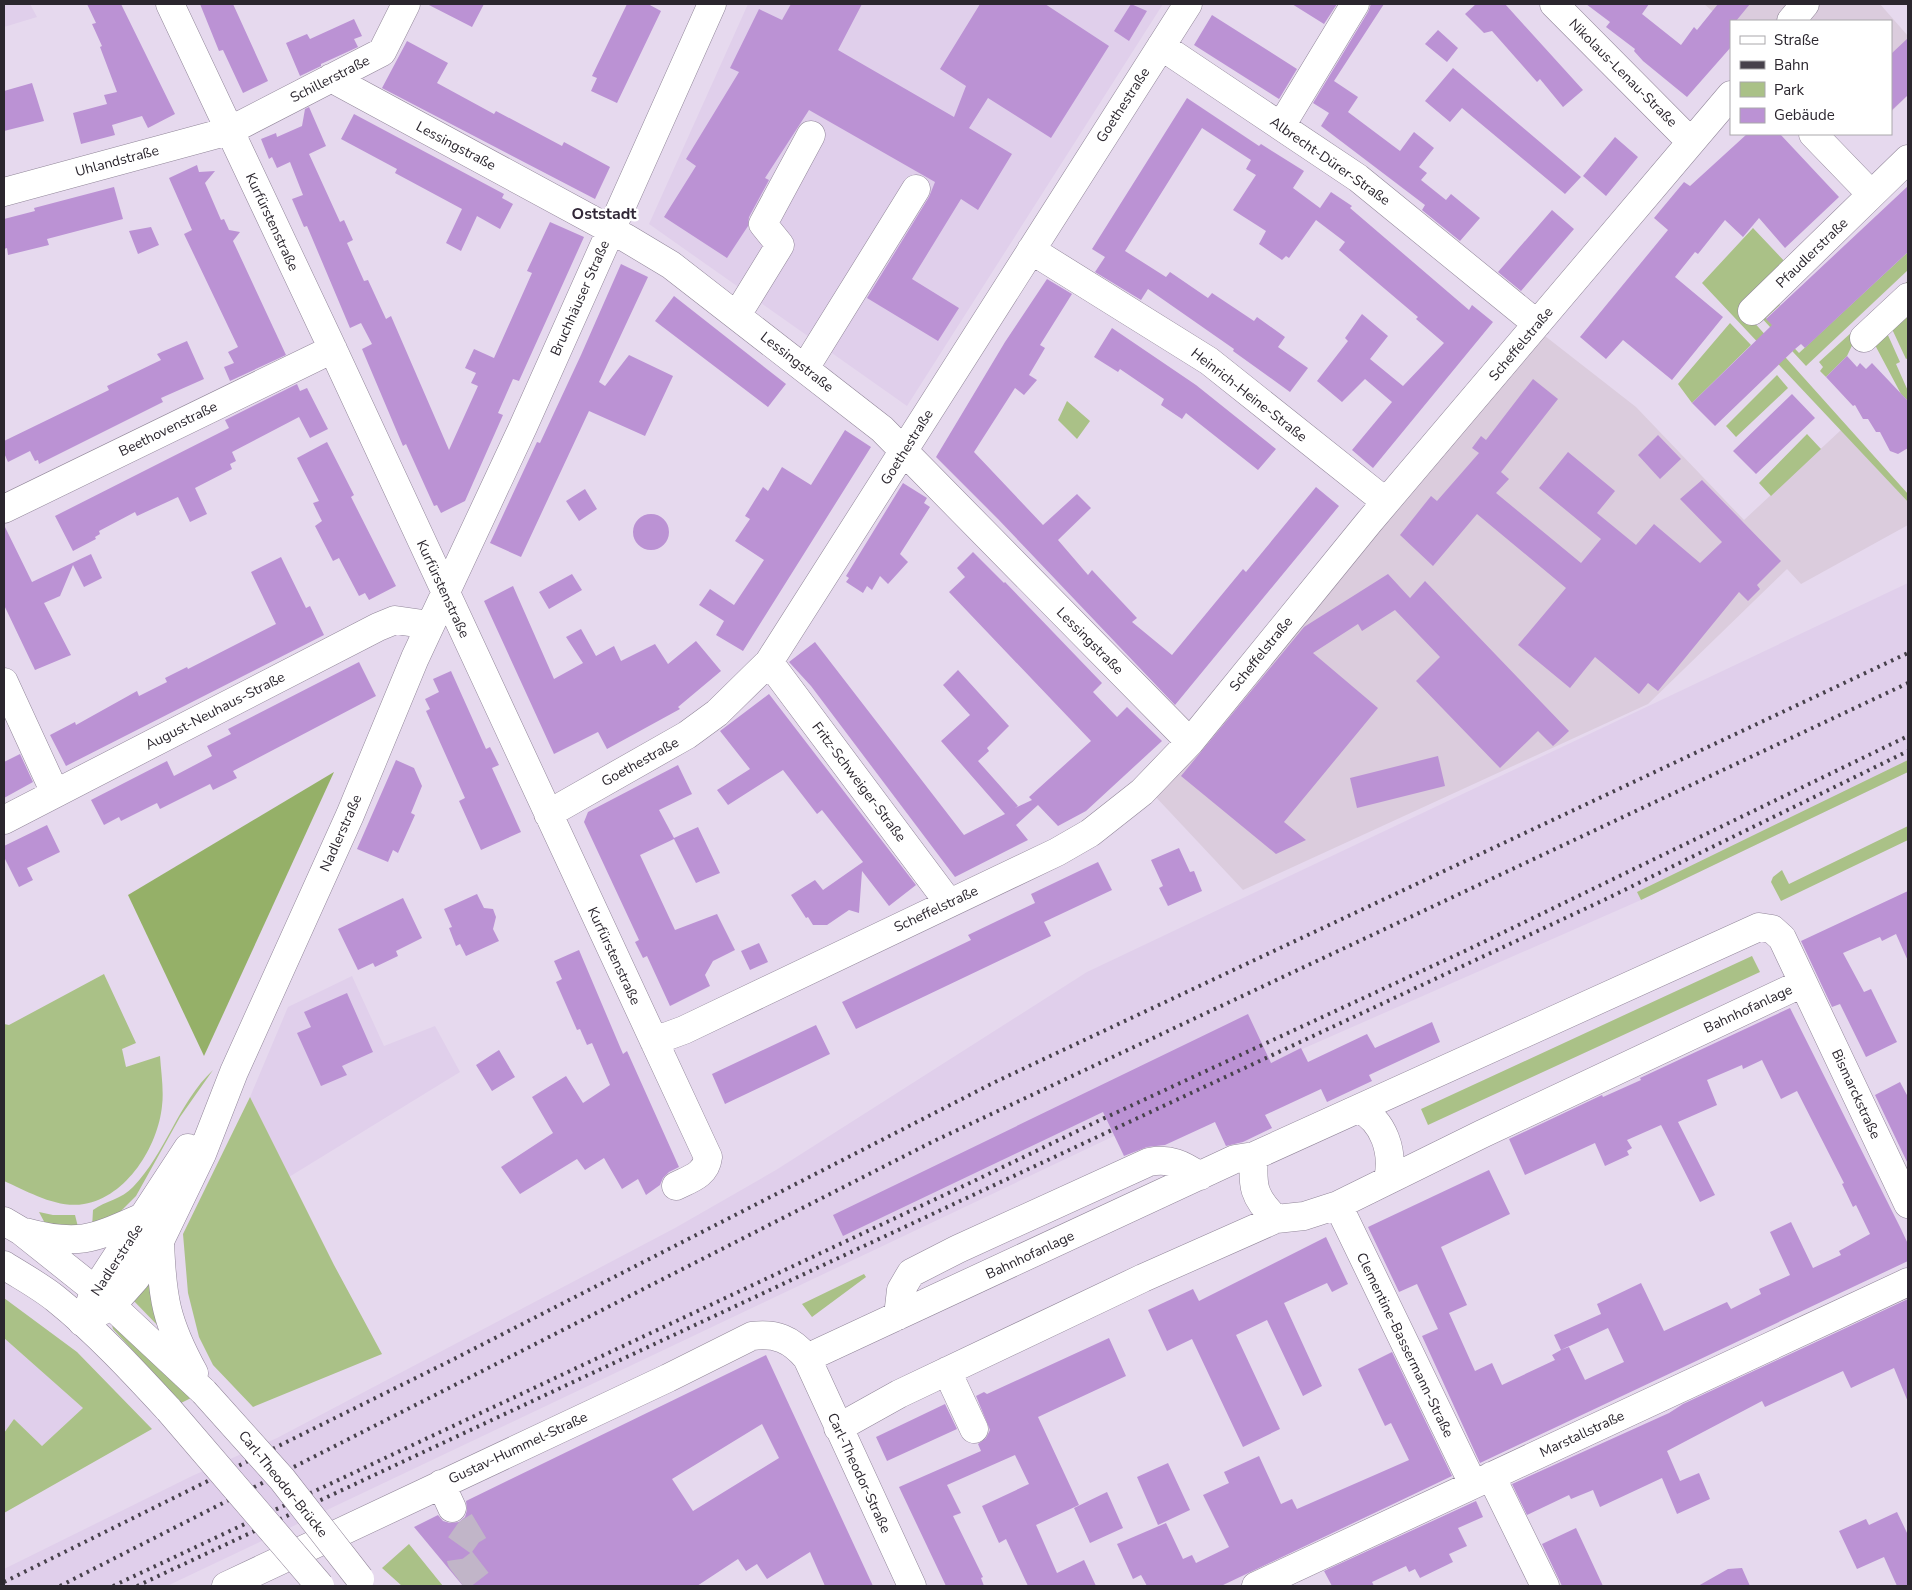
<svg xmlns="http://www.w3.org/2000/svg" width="1912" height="1590" font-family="'Nunito Sans',sans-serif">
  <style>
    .commercial { fill: #dbccdd }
    .built { fill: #e0cfeb }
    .green { fill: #aac187 }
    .forest { fill: #95b068 }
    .building { fill: #bb92d4; fill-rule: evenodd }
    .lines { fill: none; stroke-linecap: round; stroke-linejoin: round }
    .minor-tunnel { stroke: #c1b5c8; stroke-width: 28; stroke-dasharray: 28 14; stroke-linecap: butt }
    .minor-casing { stroke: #918699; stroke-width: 29 }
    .major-casing { stroke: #918699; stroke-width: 29 }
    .minor { stroke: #fff; stroke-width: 28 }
    .major { stroke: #fff; stroke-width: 28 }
    .rail { stroke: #47414b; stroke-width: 4; stroke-dasharray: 2.5 5; stroke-linecap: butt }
    .major-bridge-casing { stroke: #918699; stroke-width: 29; stroke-linecap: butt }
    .major-bridge { stroke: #fff; stroke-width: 28 }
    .labels { text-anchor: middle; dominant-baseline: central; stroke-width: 5; stroke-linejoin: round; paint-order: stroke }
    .street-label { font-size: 14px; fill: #2b262e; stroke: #fff }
    .quarter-label { font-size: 16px; font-weight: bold; fill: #312737; stroke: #fff }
  </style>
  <rect width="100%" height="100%" fill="#e6d9ee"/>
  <path class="commercial" d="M1704,4H1880L1908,36V95L1891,112V21H1731V27Z
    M1545,336L1636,407L1744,520L1841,430L1908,502V525L1801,584L1787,569L1648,704L1243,890L1153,794Z"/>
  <path class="built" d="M4,4H30L37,17L4,27Z
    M748,4H1163L907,406L649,224Z
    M1908,583V772L1641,900L1234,1079L167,1586H4V1569L192,1476L277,1438L675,1228L776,1170L1087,972Z
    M352,976L384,1046L435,1026L460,1072L289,1177L250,1097L288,1007Z
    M4,1338L83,1408L42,1446L14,1419L4,1433Z"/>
  <path class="green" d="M1753,228L1788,265L1742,309L1908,494V502L1702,283Z
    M1908,252V270L1806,366L1758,314L1775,298L1780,305L1766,318L1799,353Z
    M1908,281V289L1856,337L1847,356L1826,377L1820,371L1823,367L1819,362Z
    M1908,313V358L1906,359L1892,329Z
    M1730,323L1751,345L1692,403L1678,384Z
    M1887,333L1900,362L1896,364L1908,391V401L1901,394L1875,345Z
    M1777,375L1788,388L1736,437L1726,426Z
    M1067,401L1090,421L1077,439L1058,420Z
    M1807,434L1821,449L1771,496L1759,483Z
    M1908,760V772L1641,900L1637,892Z
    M1908,826V840L1781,901L1771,882L1773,877L1782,870L1789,884Z
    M1752,956L1760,972L1428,1125L1421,1109Z
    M104,974L136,1043L122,1049L126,1067L160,1056C161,1072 164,1090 162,1106C158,1146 127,1197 84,1204C57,1209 27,1191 4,1181V1024L9,1025Z
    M213,1070L180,1117L136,1196L117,1215L92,1228L93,1210C105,1201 122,1199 133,1187C166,1153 178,1103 213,1070Z
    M250,1097L334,1265L382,1354L253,1407L213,1365L199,1337L188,1293L183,1234Z
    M39,1212L53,1215H75L79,1231L48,1229Z
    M152,1273L162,1330L131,1298Z
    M864,1274L866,1277L812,1317L802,1304Z
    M4,1298L77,1352L152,1429L4,1513V1433L14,1419L42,1446L83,1408L4,1338Z
    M109,1313L193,1397L181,1403L113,1329Z
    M409,1544L443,1586H402L382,1568Z"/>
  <path class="forest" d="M334,772L204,1056L128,895Z"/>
  <path class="building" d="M87,4H121L175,114L148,128L142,116L112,125L115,135L81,144L73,113L107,104L104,95L117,92L100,47L102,46L92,24L96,23Z
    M200,4H233L268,81L243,93L223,50L219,51Z
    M427,4H484L472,27Z
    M627,4H648L661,11L617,103L591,91L597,78L592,76Z
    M791,4H862L838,50L954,117L966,86L940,69L980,4H1045L1109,46L1051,138L988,98L969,128L1012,154L978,210L961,199L912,279L959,308L938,341L867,298L929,197L935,182L809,110L765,178L769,180L749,217L748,226L727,258L664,217L696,166L686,159L739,72L730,68L759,9L782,20Z
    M1131,4L1147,11L1129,41L1114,31Z
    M1292,4H1337L1324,24Z
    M1371,4H1384L1334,81L1358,97L1348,112L1400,151L1414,132L1434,148L1419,167L1427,173L1421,180L1446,200L1451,194L1480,218L1460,241L1422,210L1425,205L1321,126L1329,113L1313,103L1368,12Z
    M1476,4H1505L1583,90L1563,107L1540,79L1537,82L1492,31L1484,33L1465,14Z
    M1586,4H1649L1642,14L1681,45L1694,27L1697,30L1718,4H1750L1736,21H1731V47L1687,97L1643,61L1634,51L1635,49L1606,27L1610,22Z
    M1212,15L1297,69L1279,99L1194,45Z
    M354,19L362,36L354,39L358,47L321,64V66L300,76L286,43L307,34L310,39Z
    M1438,30L1458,48L1447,62L1425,44Z
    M1908,38V95L1891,111V54Z
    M407,41L448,63L437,83L494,114L496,111L562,146L564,142L610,167L595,199L382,88Z
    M1453,68L1581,177L1565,194L1462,108L1450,122L1425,101Z
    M32,83L44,121L4,131V91Z
    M1187,98L1259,146L1261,144L1304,171L1293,188L1320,208L1331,192L1352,206L1350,208L1469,310L1472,305L1493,322L1373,468L1352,450L1392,402L1365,379L1342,402L1317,381L1348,341L1345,338L1362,314L1388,336L1370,359L1403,386L1444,343L1416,319L1418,317L1339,250L1345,242L1316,220L1289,258L1286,256L1282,260L1259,244L1266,231L1233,210L1256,175L1246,169L1251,160L1202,128L1125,251L1166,277L1170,272L1208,298L1212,293L1254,321L1257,317L1285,337L1278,347L1308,368L1290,392L1233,351L1234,349L1148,289L1141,300L1095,272L1105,257L1092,249Z
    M309,107L326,146L309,154L340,222L344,220L353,240L347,243L364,281L368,280L386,319L391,316L449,450L478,386L471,383L476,373L465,368L474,349L494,358L532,273L527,271L550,222L584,237L519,381L513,379L498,413L503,415L465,501L441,513L437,505L434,506L406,444L403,446L362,349L372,344L361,323L350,328L307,226L304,227L292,199L303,195L290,162L277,168L272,157L269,159L261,139L276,133L277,137L302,126L305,109Z
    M354,114L504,194L502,198L513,204L500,229L477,216L461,251L446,243L462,209L395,173L397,169L341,139Z
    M1747,134H1780L1839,197L1785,248L1759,218L1743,237L1725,220L1698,254L1695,252L1675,277L1723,317L1672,380L1623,340L1606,359L1580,337L1668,230L1654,218L1684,182L1690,186Z
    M1615,137L1638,157L1606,196L1583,176Z
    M197,165L199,172L215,171L205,183L221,220L224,219L229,230L240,232L233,241L286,355L230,381L224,367L234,363L228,352L238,347L184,234L192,230L169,178Z
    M1908,186V252L1805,348L1801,344L1795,349L1715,426L1692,403L1772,325L1766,319Z
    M114,187L123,219L47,239L49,245L8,255L7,248L4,249V219L35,211L34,208Z
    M1552,210L1574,229L1521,291L1498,272Z
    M151,227L159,245L138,254L129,231Z
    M621,264L648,277L599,382L605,386L629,355L673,376L645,436L589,411L521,557L490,543L537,442L540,443L581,355Z
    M1047,279L1072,294L1040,345L1045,348L1029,375L1037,380L1024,395L1015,388L974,452L1043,525L1077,494L1091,508L1058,540L1088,575L1092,570L1137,618L1132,622L1172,655L1243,569L1246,572L1316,487L1339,506L1175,705L998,519L936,457L1005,342Z
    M674,296L786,384L768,407L655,321Z
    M1112,328L1196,385L1276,449L1258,470L1186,413L1182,419L1161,405L1164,399L1120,369L1118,372L1094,357Z
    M187,341L204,379L161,398L163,402L39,464L38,460L35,461L30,451L8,462L4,453V441L109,390L107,386L161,360L157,354Z
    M1847,356L1857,367L1860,363L1866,369L1872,363L1908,401V448L1898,454L1890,451L1880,432H1876L1868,419H1863L1855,405L1853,406L1826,377Z
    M1533,379L1558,399L1501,472L1509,479L1496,493L1581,563L1601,539L1539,488L1568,452L1615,491L1597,513L1636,545L1654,524L1700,563L1722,542L1680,499L1702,480L1781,561L1757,585L1760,589L1748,601L1739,592L1658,691L1648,683L1639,694L1595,657L1570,688L1518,645L1566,588L1477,514L1433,566L1400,535L1431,496L1437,501L1479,453L1472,448L1481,436L1486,440Z
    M297,384L300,391L307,388L328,429L310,438L299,417L232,452L236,461L230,464L232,469L195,488L207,514L190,522L178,497L137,516L135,512L99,531L100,534L95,537L96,539L73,551L55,516L229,428L225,420Z
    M1792,394L1815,418L1756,474L1733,451Z
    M845,430L871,447L743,651L716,635L724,621L699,605L710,589L734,605L764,560L735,541L750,519L745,516L763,487L768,491L782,467L811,485Z
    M1658,435L1681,459L1660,479L1638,455Z
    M327,442L354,495L351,497L396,586L369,600L365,593L359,596L339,558L333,561L315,526L322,521L313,503L319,501L297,458Z
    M903,483L927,498L924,503L930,507L900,554L908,562L888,584L880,576L872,590L867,586L863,593L846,582L849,578L846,576Z
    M585,489L597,509L579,521L566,501Z
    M633 532a18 18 0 1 1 36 0a18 18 0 1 1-36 0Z
    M4,525L32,582L91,554L102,578L84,587L73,565L60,596L44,603L71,655L35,670L4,605Z
    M973,552L1004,583L1005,582L1102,683L1093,692L1117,717L1127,707L1162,741L1086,811L1058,826L1038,805L1016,825L1028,840L955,877L811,686L789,662L815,642L964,835L1005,814L941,741L970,715L943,685L958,670L1009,726L987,748L989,751L978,761L1018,806L1015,808L1032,800L1029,797L1091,741L949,592L965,577L957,568Z
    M281,557L306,608L310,606L324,635L66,766L50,735L75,722L76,725L137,691L139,696L167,682L165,678L187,667L188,669L276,624L251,572Z
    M572,574L582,590L549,609L539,592Z
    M1388,574L1410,598L1425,581L1569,731L1553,746L1538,731L1500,768L1416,681L1440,657L1395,610L1362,631L1358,624L1313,653L1378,708L1284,822L1306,840L1276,854L1181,776L1304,627Z
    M513,586L554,679L583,663L566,637L581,629L596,656L614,646L621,661L655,644L668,664L696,641L721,671L678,707L680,709L607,749L598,732L554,754L484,601Z
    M359,662L376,696L233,771L237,778L213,790L210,784L160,809L157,803L121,821L119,817L104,825L91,800L167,761L174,776L212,756L207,746L231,734L228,729Z
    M451,671L486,749L490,747L499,765L492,768L521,832L481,850L459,801L465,798L426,711L430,709L425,699L439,692L433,679Z
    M769,694L916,885L889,906L862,871L859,913L849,910L827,925H813L808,917L806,918L791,895L815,880L823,890L863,862L822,810L817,814L783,770L728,805L717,790L750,769L720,731Z
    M20,754L33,782L4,798V762Z
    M1438,756L1445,786L1357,808L1350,778Z
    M396,760L414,768L422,786L411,813L415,815L398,853L393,850L388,862L357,849Z
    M678,765L692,794L659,810L674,838L698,827L720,873L696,883L674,839L640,855L675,930L717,914L735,950L713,961L705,975L710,986L670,1006L647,956L643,958L635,942L639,940L584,822L588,812Z
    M47,825L60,852L27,868L33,880L19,887L4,857V846Z
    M1179,848L1190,872L1194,871L1202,891L1168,906L1159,888L1163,886L1151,860Z
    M1098,862L1112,890L1044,922L1051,936L856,1029L842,1002L971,940L968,935L1035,903L1031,894Z
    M1908,891V961L1896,934L1882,941L1880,937L1843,953L1864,992L1871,989L1897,1042L1866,1057L1840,1004L1832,1007L1801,941Z
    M477,894L484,908L493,909L496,917L493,929L499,941L466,956L460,944L456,946L449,928L452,927L444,909Z
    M403,898L422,938L396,951L398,956L375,967L373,963L358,970L338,929Z
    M759,943L768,962L750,970L741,951Z
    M579,950L623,1054L627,1051L679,1167L669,1172L663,1178L660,1185L646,1195L638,1179L622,1189L604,1158L585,1170L577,1159L520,1194L501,1167L553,1133L532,1097L566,1076L583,1103L610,1085L592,1043L587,1045L580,1029L577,1030L556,982L562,979L554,961Z
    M347,993L373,1052L342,1066L347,1075L321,1086L297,1033L311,1027L304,1012Z
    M1790,1008L1901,1229L1908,1244V1261L1480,1463L1422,1336L1438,1329L1417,1284L1399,1292L1368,1227L1489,1170L1510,1214L1441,1247L1467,1305L1449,1313L1475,1371L1492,1363L1502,1385L1555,1360L1552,1355L1561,1350L1554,1335L1601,1314L1597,1304L1641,1283L1664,1331L1727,1302L1731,1309L1761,1294L1759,1289L1790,1275L1770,1232L1791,1222L1813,1268L1841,1255L1839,1251L1870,1234L1856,1205L1853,1207L1842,1184L1844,1183L1797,1091L1781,1099L1762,1060L1743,1069L1742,1065L1707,1080L1717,1105L1678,1122L1715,1195L1700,1202L1661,1125L1627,1140L1632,1148L1627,1151L1629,1155L1605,1166L1595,1143L1525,1175L1509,1139L1602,1095L1603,1097L1641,1080L1640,1078ZM1608,1328L1624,1362L1585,1380L1569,1347L1561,1350Z
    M1248,1014L1271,1063L1301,1048L1308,1062L1367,1034L1375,1048L1432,1022L1440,1042L1369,1075L1372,1081L1327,1102L1321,1089L1265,1115L1272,1128L1243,1142L1226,1146L1215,1122L1165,1145L1147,1147L1124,1156L1103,1112L843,1236L833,1215Z
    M816,1025L830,1054L725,1104L712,1074Z
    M499,1050L515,1077L492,1091L476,1065Z
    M1900,1082L1908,1097V1164L1875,1095Z
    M1326,1237L1348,1284L1332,1292L1327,1283L1284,1303L1322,1386L1303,1396L1267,1320L1236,1335L1280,1429L1243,1447L1192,1339L1167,1351L1148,1310L1193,1289L1199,1301Z
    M1908,1299V1402L1894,1368L1851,1388L1843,1371L1765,1407L1762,1401L1667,1451L1680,1481L1699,1473L1710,1499L1677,1514L1662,1478L1600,1507L1593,1490L1571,1499L1569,1495L1527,1515L1512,1484L1669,1413L1683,1404Z
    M1109,1338L1126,1376L1038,1417L1079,1505L1036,1525L1057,1573L1084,1560L1096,1586H1028L1006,1539L999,1543L982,1506L1029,1484L1015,1455L947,1485L961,1513L953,1516L983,1577L981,1578L984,1586H946L899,1487L981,1451L978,1444L986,1438L990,1430L976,1396L984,1392L987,1394Z
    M1392,1352L1452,1476L1221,1586H1147L1141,1575L1133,1579L1117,1544L1166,1523L1183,1559L1192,1555L1196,1563L1229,1547L1203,1495L1229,1483L1224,1472L1259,1456L1281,1504L1292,1499L1297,1509L1409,1460L1391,1423L1385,1426L1358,1369Z
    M766,1355L873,1586H825L810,1552L767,1579L757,1564L746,1571L738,1559L697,1586H463L414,1527L438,1515L443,1521L450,1523L459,1522L465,1517L467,1510L466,1501ZM762,1424L779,1458L693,1511L672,1479Z
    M945,1404L957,1429L887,1461L876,1437Z
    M1168,1463L1190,1510L1158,1525L1137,1477Z
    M1107,1492L1123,1528L1090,1543L1074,1508Z
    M1476,1501L1483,1517L1458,1528L1467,1546L1449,1554L1453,1562L1420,1578L1415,1569L1409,1572L1406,1566L1372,1582L1374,1586H1332L1324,1571Z
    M1897,1512L1908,1535V1586H1897L1884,1557L1857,1569L1839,1531L1866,1519L1869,1525Z
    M1576,1528L1603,1586H1562L1542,1544Z
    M1742,1568L1750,1586H1698L1728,1569Z"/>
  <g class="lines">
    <path class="minor-tunnel" d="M479,1526L469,1532L459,1546L461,1560L481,1586"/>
    <defs>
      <path id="minor" d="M170,4L329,341L708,1157C706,1175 690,1179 676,1186
        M1554,4L1691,142
        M1791,21L1805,4
        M1161,46L1358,178L1537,324
        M331,78L626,238L671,265L882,429L1190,742
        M1281,126L1355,4
        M1813,134L1871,194
        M4,192L229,131L382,52L406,4
        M1031,250L1209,361L1386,502
        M1752,311L1908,159
        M737,315L780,245L763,224L811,135
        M1864,338L1908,297
        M805,368L916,189
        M4,509L333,349
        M769,662L949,903
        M4,682L55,793
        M548,814L687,735L717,713L769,662L1188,4
        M4,820L378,627L395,620L430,625
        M654,1041L684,1030L1057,852L1090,833L1142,792L1190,742L1369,522L1731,95
        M1359,1109C1384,1121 1394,1152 1388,1179
        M1254,1156C1252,1186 1253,1197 1276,1219
        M1338,1205L1473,1484
        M87,1311L95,1290L188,1148
        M898,1316L901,1290L911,1273L958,1249L1149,1162C1170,1158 1182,1164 1200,1176
        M82,1322L112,1305L136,1278L160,1241L202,1154L234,1072L350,815L415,658L523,427L712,4
        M807,1358L1235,1159L1254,1156L1759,927L1772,929L1782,938L1908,1204
        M947,1371L974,1429
        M838,1428L899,1394L1143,1278L1276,1219L1304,1216L1338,1205L1482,1134L1803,983
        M1491,1476L1545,1586
        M441,1484L452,1508
        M226,1586L668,1378L752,1336C776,1333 791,1339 807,1358L912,1586
        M1256,1586L1908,1282"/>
      <path id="major" d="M4,1221L21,1231L95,1290L204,1392
        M25,1232C80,1247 95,1238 145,1216
        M160,1241C162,1298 166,1322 194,1373
        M4,1265C21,1276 40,1286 56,1299C97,1332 133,1371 169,1410"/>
    </defs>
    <use href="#minor" class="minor-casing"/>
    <use href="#major" class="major-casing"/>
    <use href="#minor" class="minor"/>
    <use href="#major" class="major"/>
    <path class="rail" d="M4,1582L452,1360L995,1082L1908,653
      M60,1586L934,1141L1908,683
      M113,1586L974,1181L1096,1122L1467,950L1908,736
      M137,1586L1606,899L1908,751"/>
    <defs>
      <path id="major-bridge" d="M204,1392L282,1479L360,1579
        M169,1410L320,1586"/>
    </defs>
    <use href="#major-bridge" class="major-bridge-casing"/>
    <use href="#major-bridge" class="major-bridge"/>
  </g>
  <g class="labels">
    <g class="street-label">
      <text transform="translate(1623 73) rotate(45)">Nikolaus-Lenau-Straße</text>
      <text transform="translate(330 79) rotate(-27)">Schillerstraße</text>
      <text transform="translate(1123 105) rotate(-57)">Goethestraße</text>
      <text transform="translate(456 146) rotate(28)">Lessingstraße</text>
      <text transform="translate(117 161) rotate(-15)">Uhlandstraße</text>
      <text transform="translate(1330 161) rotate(35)">Albrecht-Dürer-Straße</text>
      <text transform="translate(272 222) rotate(65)">Kurfürstenstraße</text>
      <text transform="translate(1812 253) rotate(-44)">Pfaudlerstraße</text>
      <text transform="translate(580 298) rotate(-66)">Bruchhäuser Straße</text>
      <text transform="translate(1521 344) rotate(-50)">Scheffelstraße</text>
      <text transform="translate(797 362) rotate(38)">Lessingstraße</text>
      <text transform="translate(1249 395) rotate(38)">Heinrich-Heine-Straße</text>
      <text transform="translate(168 429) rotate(-26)">Beethovenstraße</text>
      <text transform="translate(907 447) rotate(-58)">Goethestraße</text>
      <text transform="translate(443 589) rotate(65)">Kurfürstenstraße</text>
      <text transform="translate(1090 641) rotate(45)">Lessingstraße</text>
      <text transform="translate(1261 654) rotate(-51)">Scheffelstraße</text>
      <text transform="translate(215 711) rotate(-27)">August-Neuhaus-Straße</text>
      <text transform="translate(640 762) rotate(-29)">Goethestraße</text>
      <text transform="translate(859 782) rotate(53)">Fritz-Schweiger-Straße</text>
      <text transform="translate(341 833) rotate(-66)">Nadlerstraße</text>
      <text transform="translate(936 909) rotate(-25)">Scheffelstraße</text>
      <text transform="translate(614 956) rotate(65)">Kurfürstenstraße</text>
      <text transform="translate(1748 1009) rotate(-25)">Bahnhofanlage</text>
      <text transform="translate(1856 1094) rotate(65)">Bismarckstraße</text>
      <text transform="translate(1030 1255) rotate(-25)">Bahnhofanlage</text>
      <text transform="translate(117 1260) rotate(-57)">Nadlerstraße</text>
      <text transform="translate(1405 1345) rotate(64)">Clementine-Bassermann-Straße</text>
      <text transform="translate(1582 1434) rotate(-25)">Marstallstraße</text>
      <text transform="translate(518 1448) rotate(-25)">Gustav-Hummel-Straße</text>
      <text transform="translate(859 1473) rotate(65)">Carl-Theodor-Straße</text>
      <text transform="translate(283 1484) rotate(51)">Carl-Theodor-Brücke</text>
    </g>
    <g class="quarter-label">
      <text x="604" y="214">Oststadt</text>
    </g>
  </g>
  <rect width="1912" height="1590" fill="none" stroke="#2b262e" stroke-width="10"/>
  <rect x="1730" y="20" width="162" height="115" fill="#ffffff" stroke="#aaa8ab"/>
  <rect x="1740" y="36" width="25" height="8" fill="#ffffff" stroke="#aaa8ab"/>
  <text x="1774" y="45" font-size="15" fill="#2b262e">Straße</text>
  <rect x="1740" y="61" width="25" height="8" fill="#47414b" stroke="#aaa8ab"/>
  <text x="1774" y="70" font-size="15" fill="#2b262e">Bahn</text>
  <rect x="1740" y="82" width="25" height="15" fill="#aac187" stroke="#aaa8ab"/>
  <text x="1774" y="95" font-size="15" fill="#2b262e">Park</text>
  <rect x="1740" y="108" width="25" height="15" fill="#bb92d4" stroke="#aaa8ab"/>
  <text x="1774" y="120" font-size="15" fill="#2b262e">Gebäude</text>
</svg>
